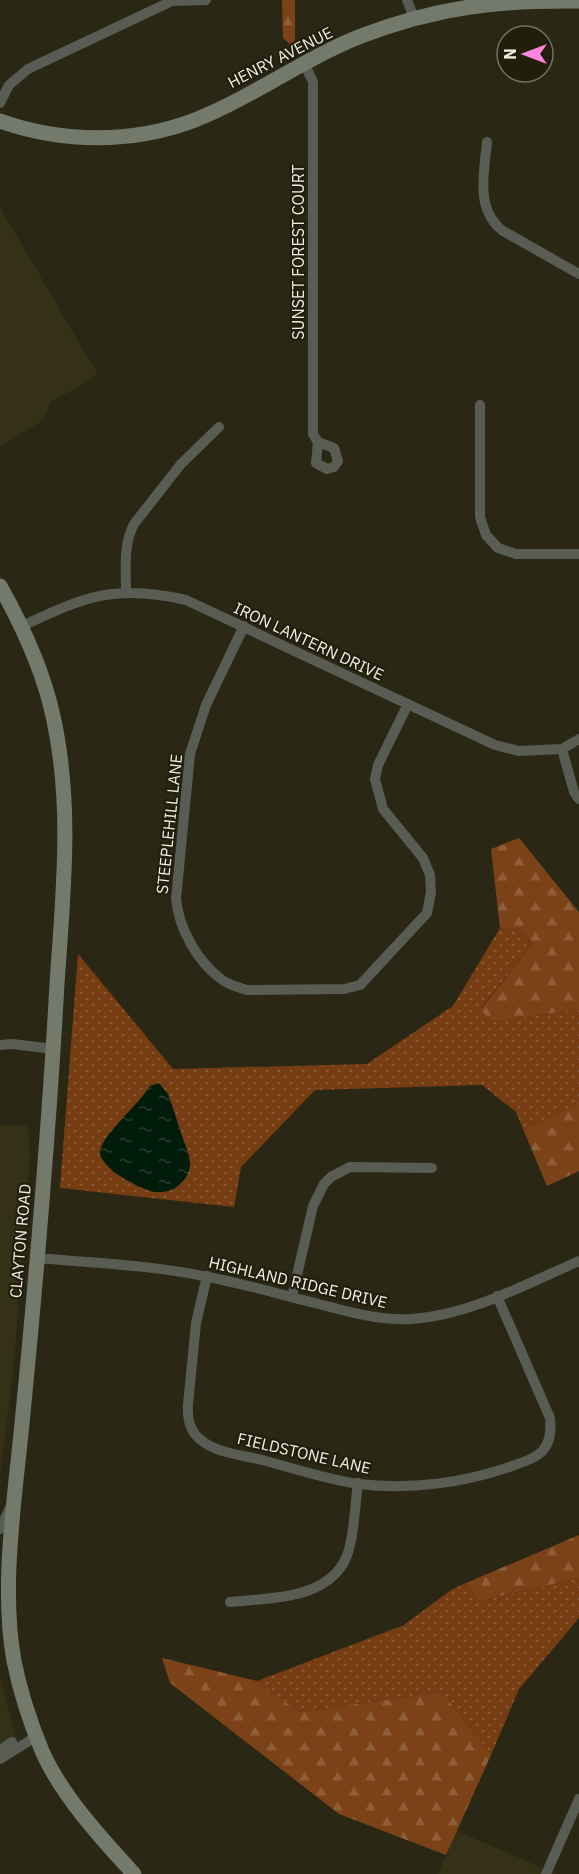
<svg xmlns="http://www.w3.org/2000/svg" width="579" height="1874" font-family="'IBM Plex Sans',sans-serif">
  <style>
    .built { fill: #343116 }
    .grass { fill: url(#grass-dots); fill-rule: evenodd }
    .forest { fill: url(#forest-firs) }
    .water { fill: url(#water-ripples) }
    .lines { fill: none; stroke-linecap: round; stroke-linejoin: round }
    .street { stroke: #585c53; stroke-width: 10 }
    .secondary { stroke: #737a6c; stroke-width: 15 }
    .labels { text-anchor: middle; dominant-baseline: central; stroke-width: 4.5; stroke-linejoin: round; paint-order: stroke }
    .street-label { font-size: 16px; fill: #efeee2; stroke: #211f0b }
  </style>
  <defs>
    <pattern id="grass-dots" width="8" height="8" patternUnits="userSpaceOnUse" patternTransform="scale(1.5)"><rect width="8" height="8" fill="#763d13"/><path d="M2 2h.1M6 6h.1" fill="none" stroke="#8a5935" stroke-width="1.8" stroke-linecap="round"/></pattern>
    <pattern id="forest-firs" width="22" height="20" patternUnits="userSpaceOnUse" patternTransform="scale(1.5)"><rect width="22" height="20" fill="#7b4218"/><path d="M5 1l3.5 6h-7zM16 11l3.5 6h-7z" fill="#8e5e39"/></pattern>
    <pattern id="water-ripples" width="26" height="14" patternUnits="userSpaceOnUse" patternTransform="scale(1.5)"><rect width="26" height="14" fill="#021c0c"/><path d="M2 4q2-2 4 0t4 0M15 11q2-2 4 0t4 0" fill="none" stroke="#273d2f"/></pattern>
  </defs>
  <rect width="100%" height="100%" fill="#2a2815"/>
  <path class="built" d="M0,207L98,375L51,402L43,420L0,447Z
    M0,1125L28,1126L30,1156L13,1373L0,1473Z
    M0,1678L16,1737L14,1745L0,1755Z
    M457,1831L557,1874H438Z"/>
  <path class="grass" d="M500,928L522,930L533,943L481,1008L491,1022L579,1009V1099L574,1106L523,1129L516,1112L482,1085L315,1090L241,1167L234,1207L60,1188L78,954L173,1069L367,1064L453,1006ZM159,1084L168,1093L190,1164L139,1187L113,1172L100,1156L105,1139L144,1097Z
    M579,1578V1618L519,1689L491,1755L442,1692L299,1712L257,1681L404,1625L451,1590L466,1583L478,1601Z"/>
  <path class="forest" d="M282,0H295V49L283,38Z
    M519,838L579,912V1009L491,1022L481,1009L533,943L522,930L500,928L491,849Z
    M579,1099V1171L547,1186L523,1129L574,1106Z
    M579,1535V1578L478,1601L466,1583Z
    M162,1658L257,1681L299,1712L442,1692L491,1755L446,1855L339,1814L170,1683Z"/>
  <path class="water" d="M159,1083C172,1097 175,1116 181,1133C184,1142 190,1155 190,1164C190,1172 186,1179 180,1184C175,1190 164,1193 155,1192C141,1190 98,1167 100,1151C102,1135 140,1103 150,1086Z"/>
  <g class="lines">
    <path class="street" d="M407,0L414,18
      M304,63L313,82V434L318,442L316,463L327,469L334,467L338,461L334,448L318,442
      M0,103L9,85L28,69L172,1L206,0
      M487,142C484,174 475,209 503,231L579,274
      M480,405V517L486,535L498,548L516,554H579
      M126,592C126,568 123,545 134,524L181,464L219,427
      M22,626C86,596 114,584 186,600L495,745L519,751L562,749L579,739
      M244,626L206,705L190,754L176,899C179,929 197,961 221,979C228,985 238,987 247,990L344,989L360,985L427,913L431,892L430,875L423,858L383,809L375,779L378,765L408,704
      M562,749L574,792L579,799
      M0,1045L12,1044L54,1049
      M37,1258C94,1263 152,1265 208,1277C245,1284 282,1295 319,1304C349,1312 381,1321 412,1319C470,1315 526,1284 579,1261
      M207,1276L196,1323L188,1404C187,1418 189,1431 201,1440C216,1453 243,1455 262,1460C293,1468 328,1480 359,1484C410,1490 464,1483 512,1466C523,1462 537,1458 544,1449C551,1440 551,1429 550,1418L497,1296
      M292,1297L313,1206L324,1184L331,1177L350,1167L432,1168
      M0,1529L11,1506
      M230,1602C268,1598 323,1600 344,1562C354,1545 355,1503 358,1483
      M0,1750L12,1742
      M0,1759L37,1736
      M546,1874L579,1799"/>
    <path class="secondary" d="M0,121C63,143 132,144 195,120C253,97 303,59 361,36C437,7 498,0 579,1
      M0,586C23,627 43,670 53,716C73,805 63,894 57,984C49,1127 37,1270 23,1413C16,1491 0,1584 14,1661C20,1691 30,1722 42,1751C62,1796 101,1838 134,1874"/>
  </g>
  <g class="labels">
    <g class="street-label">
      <text transform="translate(280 57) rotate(-27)">HENRY AVENUE</text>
      <text transform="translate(298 252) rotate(-90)">SUNSET FOREST COURT</text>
      <text transform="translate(309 641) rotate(25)">IRON LANTERN DRIVE</text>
      <text transform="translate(169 824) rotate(-84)">STEEPLEHILL LANE</text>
      <text transform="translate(20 1241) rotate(-85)">CLAYTON ROAD</text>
      <text transform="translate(298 1282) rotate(13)">HIGHLAND RIDGE DRIVE</text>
      <text transform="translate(304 1453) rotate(13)">FIELDSTONE LANE</text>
    </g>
  </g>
  <g transform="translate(525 54) rotate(270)"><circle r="28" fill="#211f0b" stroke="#737261" stroke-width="1.5"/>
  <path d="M0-4.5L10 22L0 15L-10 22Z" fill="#fe86e1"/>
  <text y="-9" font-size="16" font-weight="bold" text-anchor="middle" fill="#efeee2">N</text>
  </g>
</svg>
